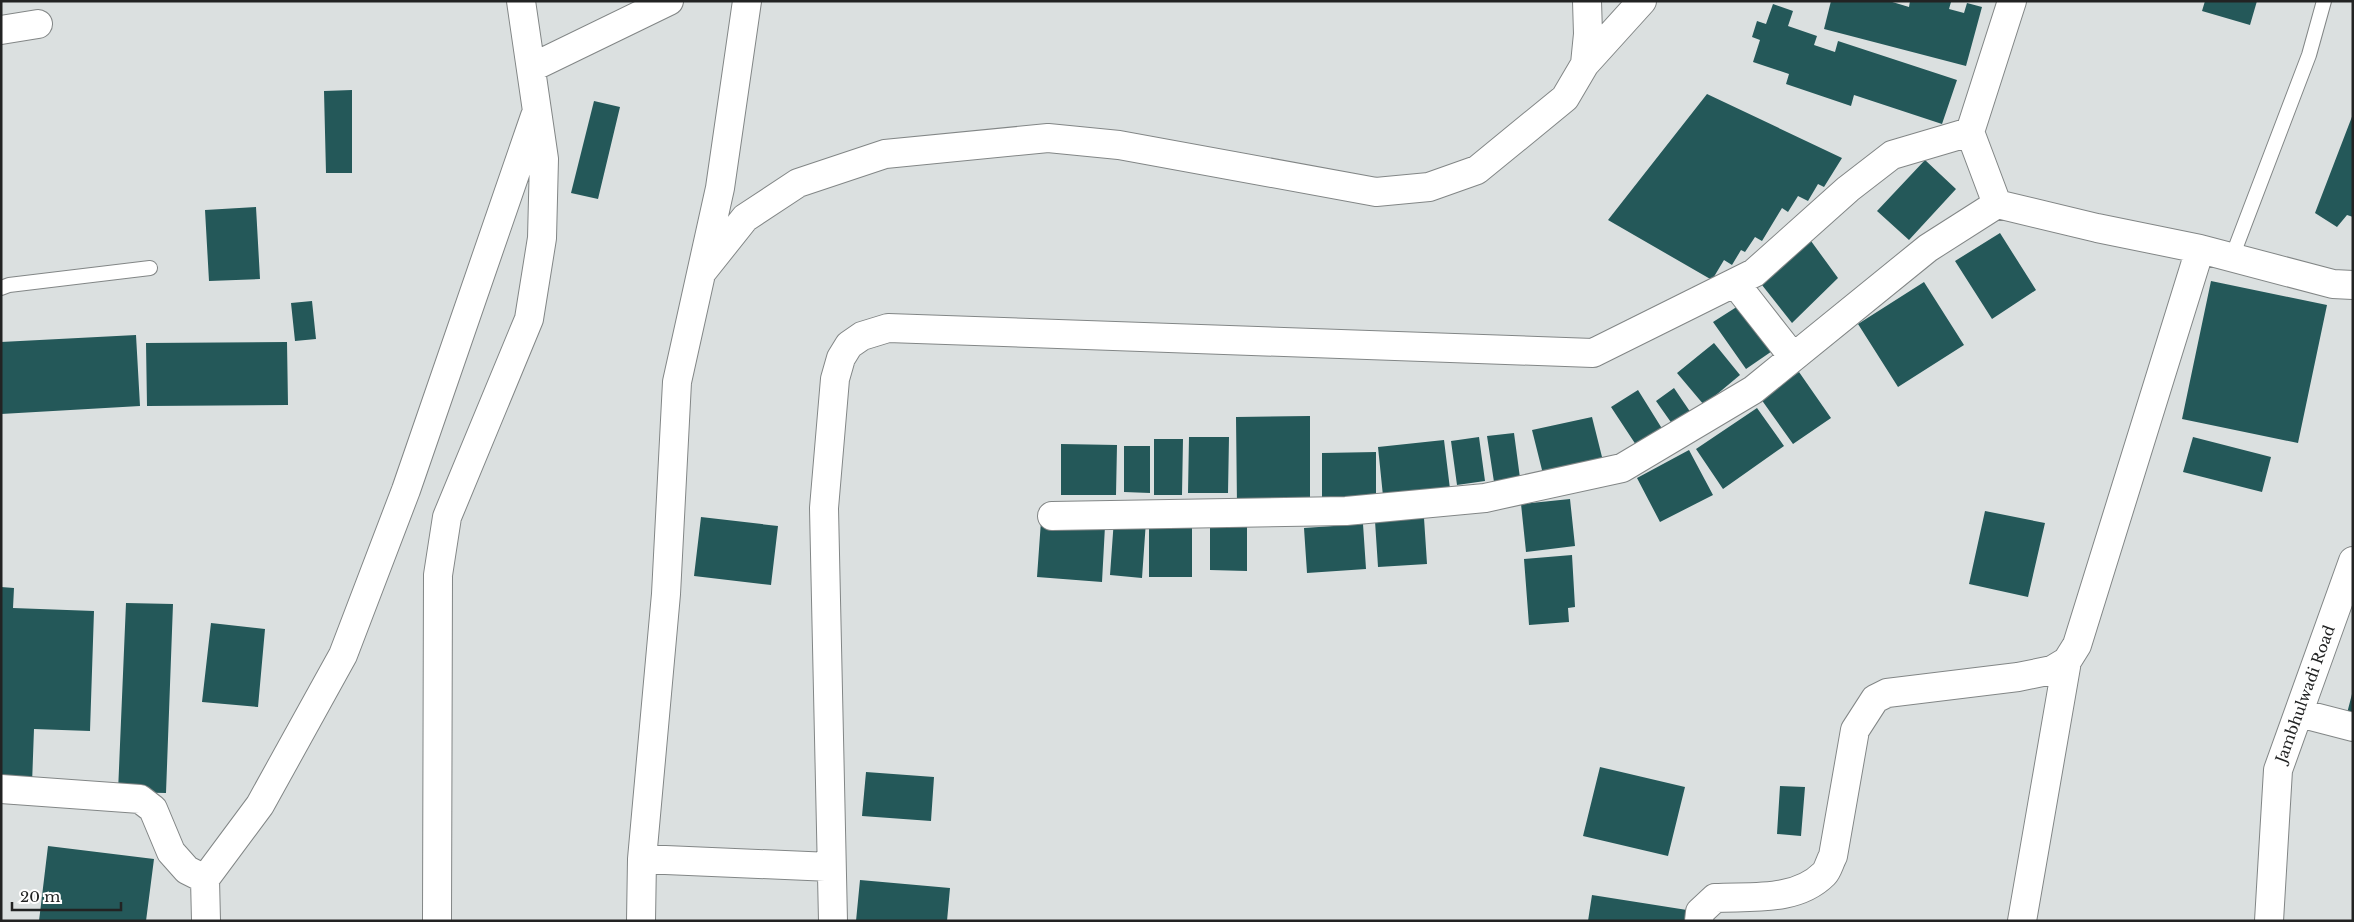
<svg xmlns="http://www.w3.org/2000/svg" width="2354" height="922" font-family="'Libre Baskerville',serif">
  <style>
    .building { fill: #245859 }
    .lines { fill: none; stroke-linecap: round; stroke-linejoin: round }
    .service-casing { stroke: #828686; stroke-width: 16 }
    .minor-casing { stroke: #828686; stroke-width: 30 }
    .service { stroke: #fff; stroke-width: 14 }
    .minor { stroke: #fff; stroke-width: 28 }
    .labels { text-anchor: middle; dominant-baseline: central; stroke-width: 5; stroke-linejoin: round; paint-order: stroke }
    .street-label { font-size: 15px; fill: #222323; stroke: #fff }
  </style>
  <rect width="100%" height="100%" fill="#dbe0e0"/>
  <path class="building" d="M1831,1H1889L1909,7L1910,1H1947L1951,2L1949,9L1964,13L1967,3L1982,7L1966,66L1824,29Z
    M2205,1H2257L2250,25L2202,11Z
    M1773,4L1793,11L1788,26L1817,36L1814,45L1835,52L1838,41L1957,80L1942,124L1854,95L1851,106L1786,84L1789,74L1753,62L1760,40L1752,37L1757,21L1766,24Z
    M352,90V173H326L324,91Z
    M1707,94L1842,158L1824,187L1818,184L1808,201L1798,196L1788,212L1782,208L1762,241L1755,237L1745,252L1741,250L1732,265L1724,260L1712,280L1608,220Z
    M594,101L620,107L598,199L571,193Z
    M2353,114V217L2347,215L2337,227L2315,213Z
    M1925,160L1956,189L1909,240L1877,211Z
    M256,207L260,279L209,281L205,210Z
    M2000,233L2036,290L1992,319L1955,261Z
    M1811,241L1838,278L1792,323L1762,285Z
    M2211,281L2327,305L2298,443L2182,419Z
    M1924,282L1964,345L1898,387L1858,324Z
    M312,301L316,339L295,341L291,303Z
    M1746,301L1778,347L1746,369L1713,322Z
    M136,335L140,406L1,414V342Z
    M287,342L288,405L147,406L146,343Z
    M1714,343L1740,375L1704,405L1677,373Z
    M1799,372L1831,418L1793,444L1761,399Z
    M1674,388L1693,416L1675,428L1656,401Z
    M1638,390L1666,435L1640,451L1611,407Z
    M1757,408L1784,446L1723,489L1696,449Z
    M1310,416V506H1237L1236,417Z
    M1592,417L1603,461L1543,474L1532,430Z
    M1514,433L1520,478L1494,482L1487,436Z
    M1189,437H1229L1228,493H1188Z
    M1479,437L1485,481L1457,485L1451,441Z
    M2193,437L2271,457L2262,492L2183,472Z
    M1154,439H1183L1182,495H1154Z
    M1444,440L1450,489L1383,496L1378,447Z
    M1061,444L1117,445L1116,495H1061Z
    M1124,446H1150V493L1124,492Z
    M1689,450L1713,495L1660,522L1637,478Z
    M1376,452V503H1322V453Z
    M1570,499L1575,546L1526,552L1521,504Z
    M1985,511L2045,523L2028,597L1969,584Z
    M1149,516H1192V577H1149Z
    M701,517L778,526L771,585L694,576Z
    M1424,518L1427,564L1378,567L1375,521Z
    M1114,519L1146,521L1142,578L1110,575Z
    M1210,519H1247V571L1210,570Z
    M1041,521L1105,526L1102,582L1037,577Z
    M1363,524L1366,569L1307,573L1304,528Z
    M1572,555L1575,607L1568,608L1569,622L1529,625L1524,559Z
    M1,587L14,588L13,608L94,611L90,731L34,729L32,784L1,783Z
    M126,603L173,604L166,793L118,792Z
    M211,623L265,629L258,707L202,702Z
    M2352,694H2353V723L2345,721Z
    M1600,767L1685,787L1668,856L1583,836Z
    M866,772L934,777L931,821L862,816Z
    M1780,786L1805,787L1801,836L1777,834Z
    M48,846L154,859L146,921H39Z
    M860,880L950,888L947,921H856Z
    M1592,895L1687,910L1685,921H1588Z"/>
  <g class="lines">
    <defs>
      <path id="service" d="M2232,257L2309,55L2324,1
        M1,288L9,285L150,268"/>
      <path id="minor" d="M1,30L38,24
        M1585,64L1642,1
        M531,68L669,1
        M1997,204L1970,132L2012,1
        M702,272L745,218L798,183L885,154L1048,138L1119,145L1376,192L1429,187L1477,170L1565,98L1585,64L1588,34L1587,1
        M1735,283L1793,357
        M1052,516L1346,511L1485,498L1622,468L1753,390L1928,248L1997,204L2097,228L2200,249L2333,284L2353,285
        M2299,713L2353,727
        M1,789L140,799L153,809L171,852L187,870L205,879L206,921
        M642,859L831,867
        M205,879L260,805L343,655L406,490L535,116
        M437,921L438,575L447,517L529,319L542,238L544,159L521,1
        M641,921L642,859L666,594L677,382L720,188L747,1
        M833,921L824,508L835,379L841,358L849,345L862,336L888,328L1593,353L1754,273L1848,189L1892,155L1970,132
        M1699,921L1700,912L1715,898C1751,896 1796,902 1824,874C1828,870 1830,861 1833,856L1855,730L1875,699L1887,693L2018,677L2052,670L2067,661L2077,645L2200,249
        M2022,921L2067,661
        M2269,921L2278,770L2353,561"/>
    </defs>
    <use href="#service" class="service-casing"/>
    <use href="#minor" class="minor-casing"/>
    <use href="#service" class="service"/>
    <use href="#minor" class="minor"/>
  </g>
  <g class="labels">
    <g class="street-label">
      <text transform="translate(2305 694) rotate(-70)">Jambhulwadi Road</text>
    </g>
  </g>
  <rect width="2354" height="922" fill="none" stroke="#222323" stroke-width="5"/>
  <path d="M12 902v8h109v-8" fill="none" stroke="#222323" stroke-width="2.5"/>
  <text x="20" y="902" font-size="15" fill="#222323" stroke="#ffffff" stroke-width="4" paint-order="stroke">20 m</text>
</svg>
